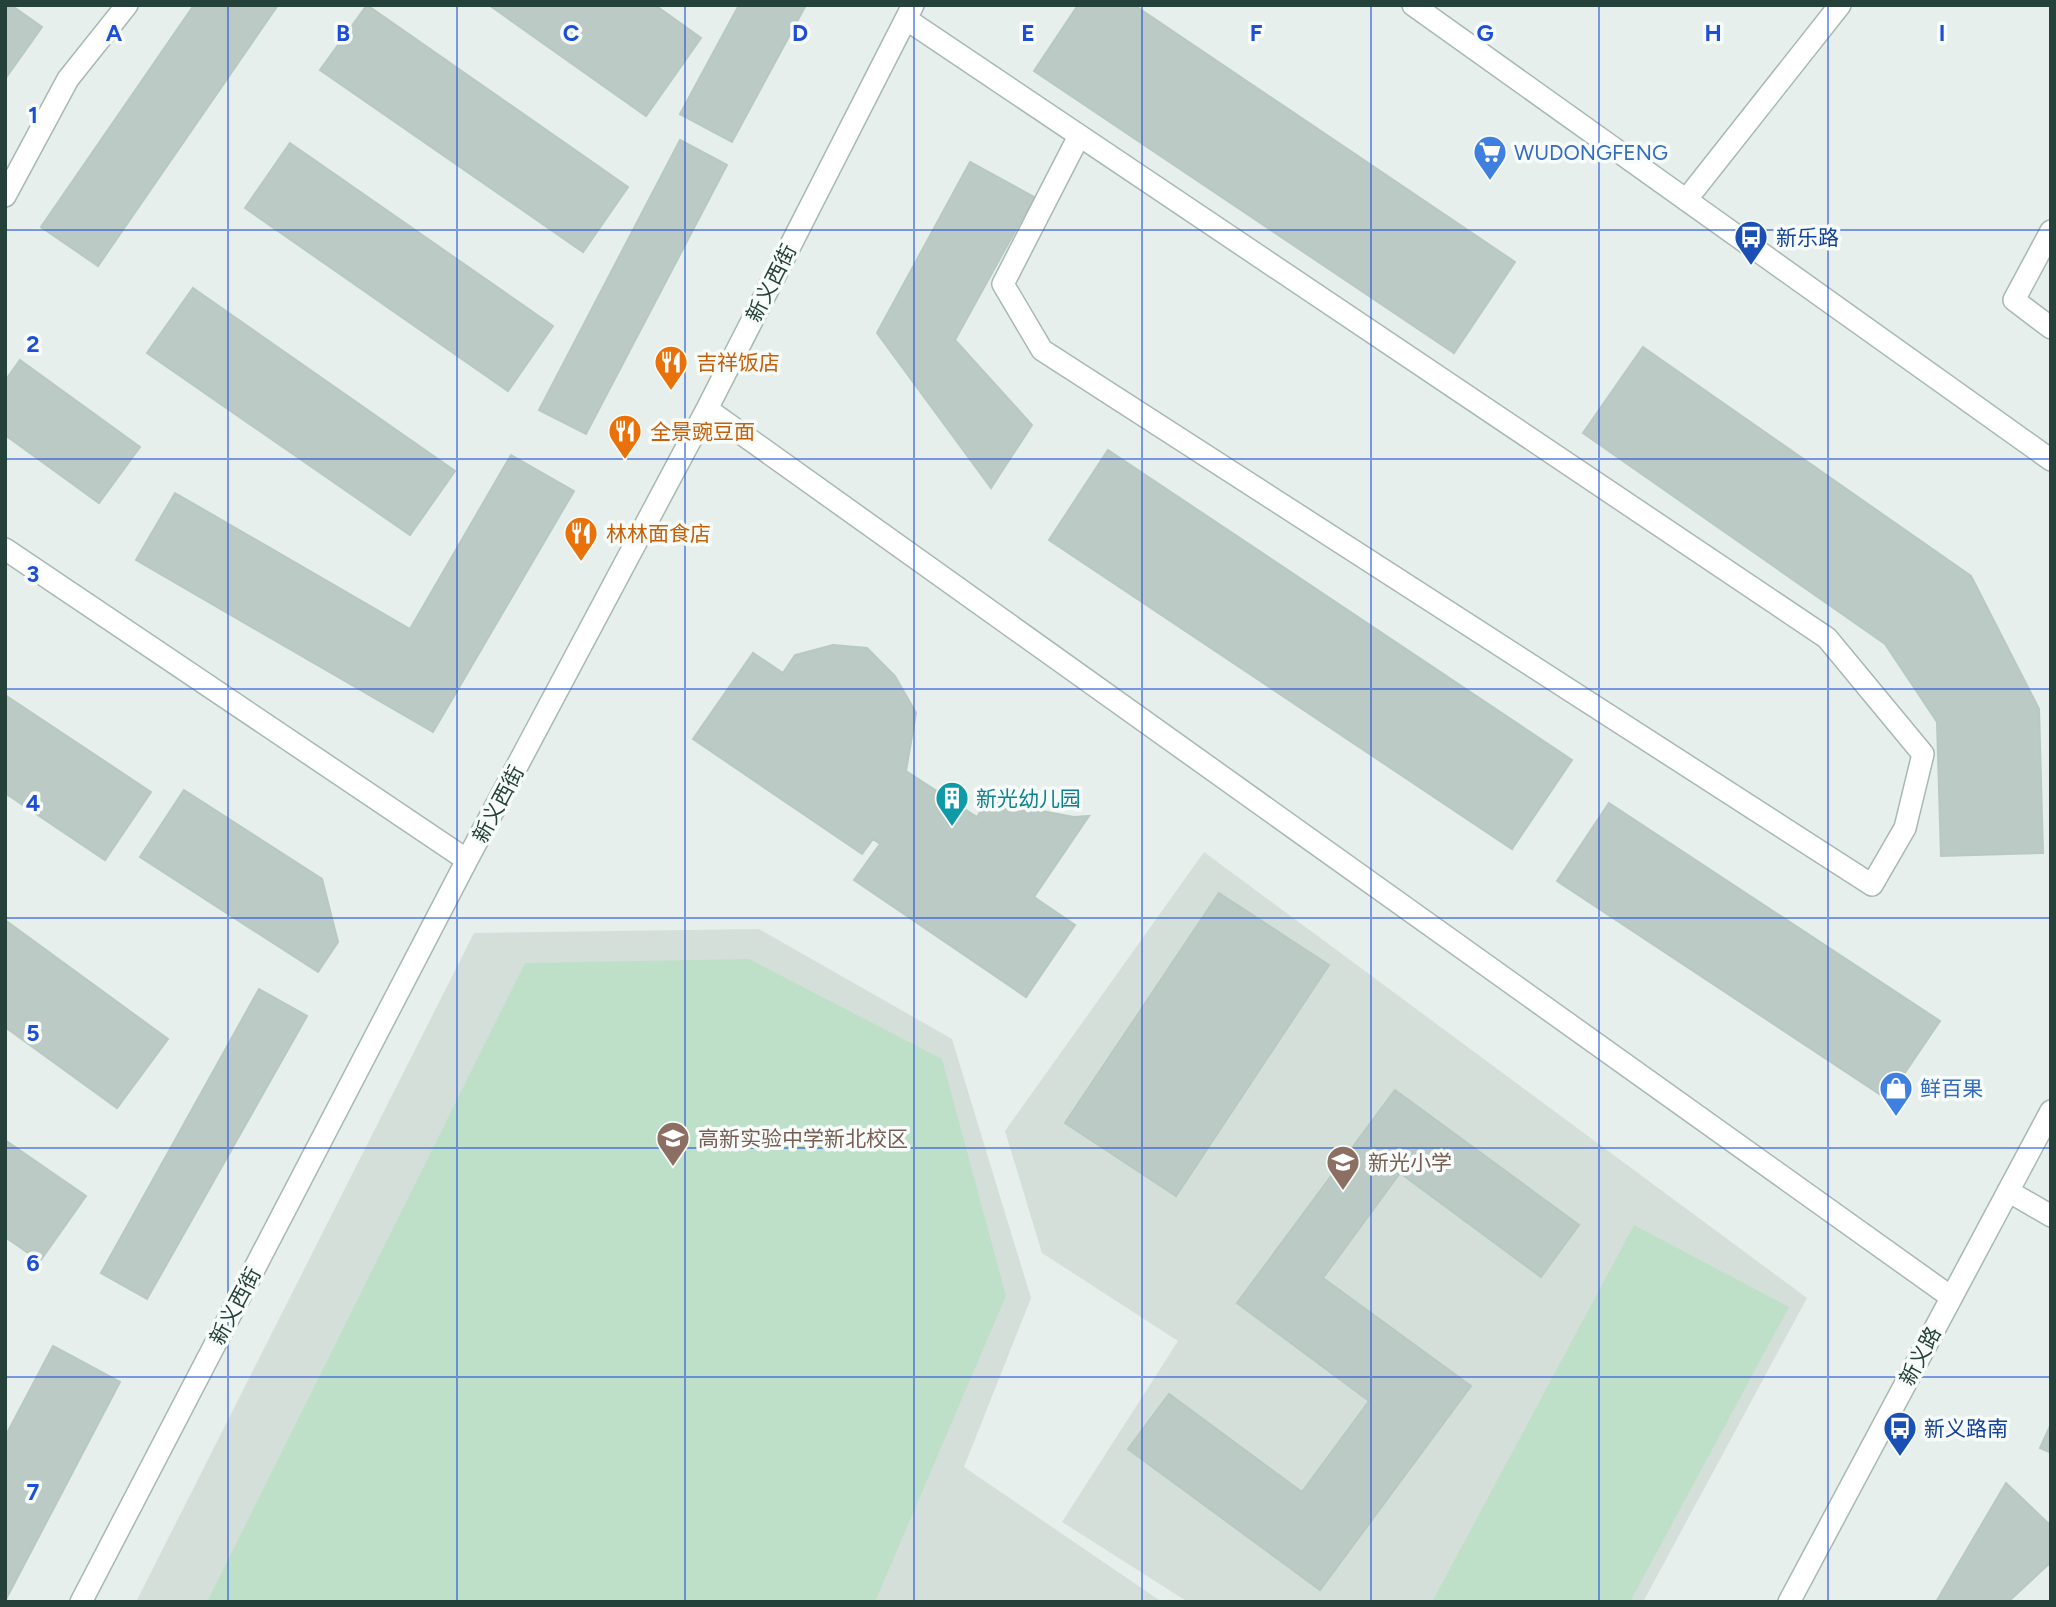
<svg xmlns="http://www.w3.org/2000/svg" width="2056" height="1607" font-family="Figtree,'Noto Sans SC',sans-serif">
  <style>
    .built { fill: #d4dfda }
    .green { fill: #bfe0c8 }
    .building { fill: #bbcac4; stroke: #b8c9c2; stroke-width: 2 }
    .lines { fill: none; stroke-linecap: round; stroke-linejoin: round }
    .minor-casing { stroke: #a8b8b2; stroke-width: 24 }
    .minor { stroke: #fff; stroke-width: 21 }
    .grid { fill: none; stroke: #1d4ed8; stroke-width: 2; stroke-opacity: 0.55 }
    .labels { text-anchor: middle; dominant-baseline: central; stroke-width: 7; stroke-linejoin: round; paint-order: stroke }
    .shop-label { font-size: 21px; fill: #366cbe; stroke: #f7fbf9; text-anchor: start }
    .transit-label { font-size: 21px; fill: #164399; stroke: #f7fbf9; text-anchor: start }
    .street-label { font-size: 21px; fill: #24423a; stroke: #f7fbf9 }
    .food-label { font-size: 21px; fill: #c56008; stroke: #f7fbf9; text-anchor: start }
    .culture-label { font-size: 21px; fill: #0d838f; stroke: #f7fbf9; text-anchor: start }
    .education-label { font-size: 21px; fill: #785e54; stroke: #f7fbf9; text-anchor: start }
    .grid-label { font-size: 23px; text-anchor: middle; font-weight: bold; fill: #1d4ed8; stroke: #f7fbf9; stroke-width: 7; stroke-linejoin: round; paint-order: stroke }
  </style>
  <rect width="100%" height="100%" fill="#e6efeb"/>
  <path class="built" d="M1204,852L1807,1298L1643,1602H1188L1062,1522L1178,1341L1042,1253L1005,1131Z
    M759,929L952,1039L1031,1298L964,1467L1162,1602H136L474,933Z"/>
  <path class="green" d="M749,959L942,1059L1006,1296L875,1602H207L525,963Z
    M1634,1225L1789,1307L1630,1602H1432Z"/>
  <path class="building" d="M5,5H11L42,27L5,79Z
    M194,5H278L98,266L41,227Z
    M367,5L628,187L583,252L320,70Z
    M489,5H655L701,38L646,116Z
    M739,5H806L732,142L680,114Z
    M1078,5H1134L1515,262L1454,353L1034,71Z
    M680,140L727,165L586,434L539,410Z
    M290,143L553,326L508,391L245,208Z
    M970,162L1034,197L955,340L1032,425L991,488L877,333Z
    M193,288L455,471L410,535L147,353Z
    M1643,347L1971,576L2039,709L2043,853L1941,856L1937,722L1885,644L1583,433Z
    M20,360L140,447L99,503L5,435V381Z
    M1108,450L1572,760L1512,849L1049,540Z
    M511,455L574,491L433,732L136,560L175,493L410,629Z
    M833,645L867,648L895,676L916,713L906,771L977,817L987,801L1074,817L1089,816L1034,897L1075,925L1026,997L854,880L880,844L873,839L862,854L693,739L753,653L783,673L795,655Z
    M5,695L151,792L105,860L5,793Z
    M184,790L322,879L338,942L318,972L140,857Z
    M1609,803L1940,1021L1887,1099L1557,881Z
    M1219,893L1329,965L1176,1196L1065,1123Z
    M5,920L168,1039L117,1108L5,1027Z
    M259,989L307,1016L147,1299L101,1273Z
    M1395,1090L1579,1225L1541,1277L1400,1173L1323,1278L1471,1386L1320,1590L1128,1449L1169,1394L1302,1492L1369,1401L1237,1303Z
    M5,1140L86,1196L40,1261L5,1237Z
    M53,1346L120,1382L5,1601V1437Z
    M2051,1424V1453L2040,1448Z
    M2006,1483L2051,1526V1562L2008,1602H1936Z"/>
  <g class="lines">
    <defs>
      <path id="minor" d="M1413,5L2051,460
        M906,19L1827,638L1923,754L1905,828L1872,885L1042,350L1003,284L1079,136
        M5,196L68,79L127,5
        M1686,200L1840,5
        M2051,231L2014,300L2051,328
        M707,409L1951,1297
        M5,549L467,860
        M2008,1191L2051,1216
        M81,1602L467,860L707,409L913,5
        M1789,1602L2051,1111"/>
    </defs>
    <use href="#minor" class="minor-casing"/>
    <use href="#minor" class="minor"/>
  </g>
  <path class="grid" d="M228,5V1602M457,5V1602M685,5V1602M914,5V1602M1142,5V1602M1371,5V1602M1599,5V1602M1828,5V1602M5,230H2051M5,459H2051M5,689H2051M5,918H2051M5,1148H2051M5,1377H2051"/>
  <defs>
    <symbol id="supermarket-pin" viewBox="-11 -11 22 30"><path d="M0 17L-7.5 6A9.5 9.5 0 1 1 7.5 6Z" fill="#3f7fe0" stroke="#f7fbf9"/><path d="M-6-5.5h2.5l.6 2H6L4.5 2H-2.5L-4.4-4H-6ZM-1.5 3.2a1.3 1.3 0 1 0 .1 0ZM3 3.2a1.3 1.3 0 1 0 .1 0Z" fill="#fff"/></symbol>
    <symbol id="bus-pin" viewBox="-11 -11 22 30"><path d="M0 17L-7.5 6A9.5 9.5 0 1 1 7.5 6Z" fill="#1a4fb4" stroke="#f7fbf9"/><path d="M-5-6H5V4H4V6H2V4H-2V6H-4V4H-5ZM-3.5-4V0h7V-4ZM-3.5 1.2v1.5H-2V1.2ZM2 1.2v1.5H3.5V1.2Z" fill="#fff"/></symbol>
    <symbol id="restaurant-pin" viewBox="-11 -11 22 30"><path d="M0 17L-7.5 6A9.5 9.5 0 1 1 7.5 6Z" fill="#e8710a" stroke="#f7fbf9"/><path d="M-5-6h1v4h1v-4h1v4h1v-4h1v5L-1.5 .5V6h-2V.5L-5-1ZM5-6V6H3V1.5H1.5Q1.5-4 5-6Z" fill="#fff"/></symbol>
    <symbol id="building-pin" viewBox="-11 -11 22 30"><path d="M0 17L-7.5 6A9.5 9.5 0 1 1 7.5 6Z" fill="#0f9aa8" stroke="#f7fbf9"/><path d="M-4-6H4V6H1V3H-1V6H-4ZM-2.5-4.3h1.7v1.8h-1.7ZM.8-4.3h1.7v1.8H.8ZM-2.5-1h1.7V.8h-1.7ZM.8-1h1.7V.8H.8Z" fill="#fff"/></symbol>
    <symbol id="shop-pin" viewBox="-11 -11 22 30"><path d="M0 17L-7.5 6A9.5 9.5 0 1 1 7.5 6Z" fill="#3f7fe0" stroke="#f7fbf9"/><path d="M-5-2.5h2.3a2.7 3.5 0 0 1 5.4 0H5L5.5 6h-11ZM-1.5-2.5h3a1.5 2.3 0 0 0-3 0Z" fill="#fff"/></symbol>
    <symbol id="school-pin" viewBox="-11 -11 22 30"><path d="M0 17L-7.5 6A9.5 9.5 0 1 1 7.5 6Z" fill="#8d6e63" stroke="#f7fbf9"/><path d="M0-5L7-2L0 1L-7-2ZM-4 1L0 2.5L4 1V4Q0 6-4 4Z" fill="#fff"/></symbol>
  </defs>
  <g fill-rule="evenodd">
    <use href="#supermarket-pin" x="1471" y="133" width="38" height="52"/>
    <use href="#bus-pin" x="1732" y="218" width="38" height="52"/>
    <use href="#restaurant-pin" x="652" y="343" width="38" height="52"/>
    <use href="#restaurant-pin" x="606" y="412" width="38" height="52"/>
    <use href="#restaurant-pin" x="562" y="514" width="38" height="52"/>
    <use href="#building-pin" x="933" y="779" width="38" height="52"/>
    <use href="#shop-pin" x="1877" y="1069" width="38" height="52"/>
    <use href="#school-pin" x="654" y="1119" width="38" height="52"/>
    <use href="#school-pin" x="1324" y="1143" width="38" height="52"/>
    <use href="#bus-pin" x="1881" y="1409" width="38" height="52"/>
  </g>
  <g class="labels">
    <g class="shop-label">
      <text x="1514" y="152">WUDONGFENG</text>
      <text x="1920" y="1088">鲜百果</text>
    </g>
    <g class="transit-label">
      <text x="1776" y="237">新乐路</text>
      <text x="1924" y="1428">新义路南</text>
    </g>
    <g class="street-label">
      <text transform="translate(771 283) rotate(-63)">新义西街</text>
      <text transform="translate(498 804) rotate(-62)">新义西街</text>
      <text transform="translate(235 1306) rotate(-62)">新义西街</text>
      <text transform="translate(1920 1356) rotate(-62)">新义路</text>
    </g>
    <g class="food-label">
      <text x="696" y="362">吉祥饭店</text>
      <text x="650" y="431">全景豌豆面</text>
      <text x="606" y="533">林林面食店</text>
    </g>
    <g class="culture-label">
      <text x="976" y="798">新光幼儿园</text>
    </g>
    <g class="education-label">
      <text x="698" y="1138">高新实验中学新北校区</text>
      <text x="1368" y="1162">新光小学</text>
    </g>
  </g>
  <g class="grid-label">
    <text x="114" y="41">A</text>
    <text x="343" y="41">B</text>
    <text x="571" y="41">C</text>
    <text x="800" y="41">D</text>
    <text x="1028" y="41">E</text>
    <text x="1256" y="41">F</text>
    <text x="1485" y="41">G</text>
    <text x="1713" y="41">H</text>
    <text x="1942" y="41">I</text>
    <text x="33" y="123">1</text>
    <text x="33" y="352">2</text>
    <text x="33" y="582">3</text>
    <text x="33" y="811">4</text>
    <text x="33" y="1041">5</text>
    <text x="33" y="1271">6</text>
    <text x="33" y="1500">7</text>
  </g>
  <rect width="2056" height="1607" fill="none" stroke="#24423a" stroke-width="14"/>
</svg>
